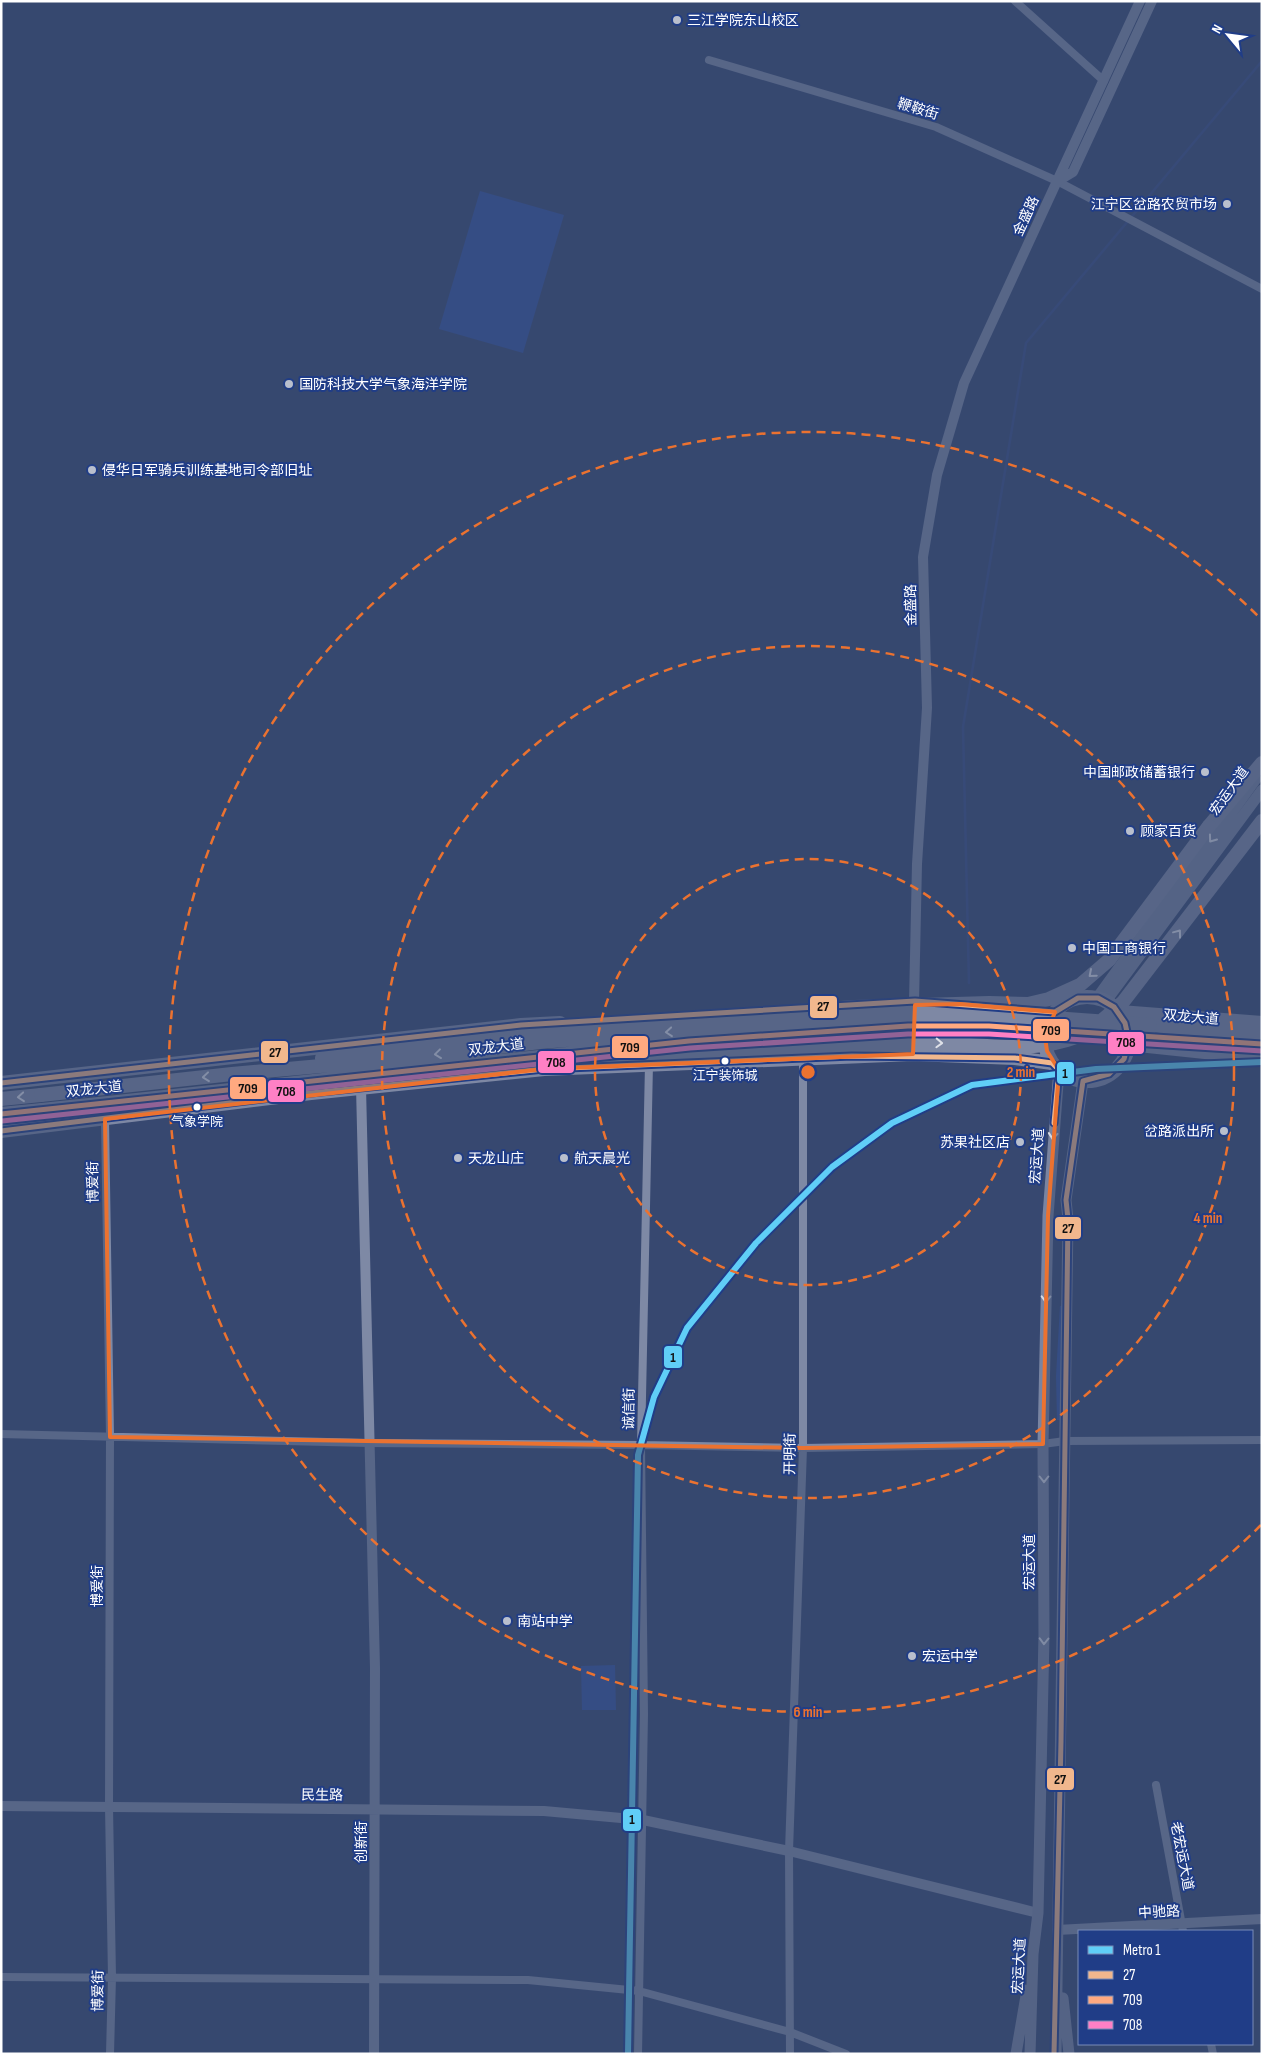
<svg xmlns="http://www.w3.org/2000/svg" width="1263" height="2055" font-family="'Sofia Sans Condensed','Noto Sans SC',sans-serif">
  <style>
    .green { fill: #34539d }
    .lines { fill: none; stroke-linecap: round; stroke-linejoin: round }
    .stream { stroke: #394d83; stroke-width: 2.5 }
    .minor { stroke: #7e89a5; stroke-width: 8 }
    .tertiary { stroke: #7e89a5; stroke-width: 10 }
    .secondary { stroke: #7984a1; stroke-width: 11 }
    .trunk { stroke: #7e88a4; stroke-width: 14 }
    .trunk-bridge { stroke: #7e88a4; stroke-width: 14 }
    .bus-1-casing { stroke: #203d87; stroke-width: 9 }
    .bus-2-casing { stroke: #203d87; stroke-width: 9 }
    .bus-3-casing { stroke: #203d87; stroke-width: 9 }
    .bus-1 { stroke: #f1b78d; stroke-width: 5 }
    .bus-2 { stroke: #ffa980; stroke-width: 5 }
    .bus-3 { stroke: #ff80c5; stroke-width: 5 }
    .metro-1-casing { stroke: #203d87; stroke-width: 10 }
    .metro-1 { stroke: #60cef7; stroke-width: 6 }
    .oneway { stroke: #d7dae3 }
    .oneway2 { stroke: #dfe1e8 }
    .marked { fill: none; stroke: #eb7230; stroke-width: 4; stroke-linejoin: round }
    .ring { fill: none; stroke: #eb7230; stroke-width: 2.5; stroke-dasharray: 9 6 }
    .poi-dot { fill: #b9bfcd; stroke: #203d87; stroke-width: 2 }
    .bus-dot { fill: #fff; stroke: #203d87; stroke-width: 2 }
    .labels { text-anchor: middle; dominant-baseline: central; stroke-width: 4; stroke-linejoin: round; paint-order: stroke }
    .bus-label { font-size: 13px; fill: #fff; stroke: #203d87 }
    .poi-label { font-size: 14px; fill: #fff; stroke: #203d87; text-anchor: start }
    .street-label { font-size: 14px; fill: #fff; stroke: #203d87 }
    .centre { fill: #eb7230; stroke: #203d87; stroke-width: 2.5 }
    .ring-label { font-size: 15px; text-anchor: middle; font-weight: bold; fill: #eb7230; stroke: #203d87; stroke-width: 4; stroke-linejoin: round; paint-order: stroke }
    .line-badge { stroke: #203d87; stroke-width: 2 }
    .pale-badge-label { font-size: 14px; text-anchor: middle; font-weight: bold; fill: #111 }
  </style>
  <rect width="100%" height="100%" fill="#374870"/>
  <path class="green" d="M480,191L564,215L523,353L439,329Z
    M1067,1305L1063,1420H1057L1056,1376L1060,1306Z
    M615,1665L616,1710H582L581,1666Z"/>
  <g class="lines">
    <path class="stream" d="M969,983L963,727L1026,343L1262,61"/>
    <path class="minor" d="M1015,1L1104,81
      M709,60L936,127L1057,181L1262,289
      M105,1119L110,1437L109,1807L112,1977L110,2054
      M1,1434L369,1443L641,1445L803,1448L1043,1444L1065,1441L1262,1440
      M1156,1785L1183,1931
      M1,1977L528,1980L639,1991L790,2032L846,2054
      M1211,2044L1213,2054
      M638,2054L644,1714L641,1445L649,1064
      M790,2054L789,1851L803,1448V1058"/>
    <path class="tertiary" d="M1058,181L1073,172L1152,1
      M913,1049L917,864L927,708L923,557L937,475L964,383L1140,1
      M361,1087L375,1668L374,2054
      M1,1806L544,1811L643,1820L789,1851L1038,1913
      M1057,1930L1262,1919"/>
    <path class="secondary" d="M1097,998L1256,779
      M1106,1001L1262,790
      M1063,1998L1069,2054
      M1016,2054L1027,1990
      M1030,2054L1033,1954L1038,1913L1044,1635L1043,1444L1048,1216L1059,1070
      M1056,2054L1068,1219L1066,1200L1083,1081"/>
    <path class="trunk" d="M1209,826L1262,763
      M1045 1039a42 42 0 1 1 84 0a42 42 0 1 1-84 0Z
      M1120,1012L1262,1023
      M1150,1025L1262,1036
      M1169,1038L1227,1041
      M1129,1044L1262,1058
      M1,1083L521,1025L560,1023
      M1,1099L41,1095
      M1,1114L42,1110
      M1,1131L311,1093L544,1069L913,1054L1015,1058L1052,1063"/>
    <path class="trunk-bridge" d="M632,1056C728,1051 824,1045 920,1043C969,1042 1019,1054 1067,1040C1089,1034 1106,1017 1123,1002L1262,821
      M322,1058L349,1053L556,1029L855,1007L989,1003L1028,1004L1049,999L1080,985L1109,960L1209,826
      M41,1095L232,1074L398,1059L540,1042L839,1018L901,1015L997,1014L1150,1025
      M42,1110L689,1041L908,1026H989L1150,1037"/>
    <defs>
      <path id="bus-1" d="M1,1083L521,1025L915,1001L1055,1012L1078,998H1098L1114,1007L1125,1023L1129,1041L1124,1059L1109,1074L1083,1081L1066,1200L1068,1219L1061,1741L1054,2054
        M1,1131L311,1093L544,1069L852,1056L1015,1058L1052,1063L1059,1070L1054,1123"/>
      <path id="bus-2" d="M1,1114L689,1041L908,1026H989L1262,1044"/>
      <path id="bus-3" d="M2,1121L690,1048L908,1034H989L1262,1051"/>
    </defs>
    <use href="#bus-1" class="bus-1-casing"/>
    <use href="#bus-2" class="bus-2-casing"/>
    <use href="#bus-3" class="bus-3-casing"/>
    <use href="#bus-1" class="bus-1"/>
    <use href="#bus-2" class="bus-2"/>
    <use href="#bus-3" class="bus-3"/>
    <defs>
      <path id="metro-1" d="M628,2054L638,1455L654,1397L687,1328L756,1243L832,1167L892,1123L972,1085L1096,1069L1262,1062"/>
    </defs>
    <use href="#metro-1" class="metro-1-casing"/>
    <use href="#metro-1" class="metro-1"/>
  </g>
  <defs><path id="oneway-chevron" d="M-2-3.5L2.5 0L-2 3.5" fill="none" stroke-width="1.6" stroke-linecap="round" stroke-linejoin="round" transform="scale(1.25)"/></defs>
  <g class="oneway">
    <use href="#oneway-chevron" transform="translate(1212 839) rotate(126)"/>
    <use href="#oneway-chevron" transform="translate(1053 1136) rotate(95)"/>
    <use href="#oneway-chevron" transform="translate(1046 1299) rotate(91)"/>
    <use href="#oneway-chevron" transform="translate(1044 1479) rotate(90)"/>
    <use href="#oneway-chevron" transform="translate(1044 1641) rotate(91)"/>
  </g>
  <g class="oneway2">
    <use href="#oneway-chevron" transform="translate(1178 933) rotate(-53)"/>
    <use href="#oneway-chevron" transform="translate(1092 974) rotate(139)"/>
    <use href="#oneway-chevron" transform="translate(669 1032) rotate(175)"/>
    <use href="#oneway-chevron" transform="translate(939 1043) rotate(2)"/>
    <use href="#oneway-chevron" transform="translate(438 1054) rotate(173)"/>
    <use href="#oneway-chevron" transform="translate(206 1077) rotate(174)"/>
    <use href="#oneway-chevron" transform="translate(21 1097) rotate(175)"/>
  </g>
  <path d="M0 0H1263V2055H0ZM960,1004L1055,1012L1045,1037L1047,1051L1059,1070L1048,1216L1043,1444L803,1448L110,1437L105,1119L544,1069L913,1054L915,1005Z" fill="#374870" fill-opacity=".55" fill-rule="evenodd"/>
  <path class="marked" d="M960,1004L1055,1012L1045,1037L1047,1051L1059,1070L1048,1216L1043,1444L803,1448L110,1437L105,1119L544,1069L913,1054L915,1005Z"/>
  <g class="ring">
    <circle cx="808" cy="1072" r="213"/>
    <circle cx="808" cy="1072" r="426"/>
    <path d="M1261 1525A640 640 0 1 1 1261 619"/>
  </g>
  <g class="poi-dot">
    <circle cx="677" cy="20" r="5"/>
    <circle cx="1227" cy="204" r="5"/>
    <circle cx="289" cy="384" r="5"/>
    <circle cx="92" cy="470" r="5"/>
    <circle cx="1205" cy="772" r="5"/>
    <circle cx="1130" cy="831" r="5"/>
    <circle cx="1072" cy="948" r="5"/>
    <circle cx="1224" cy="1131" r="5"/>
    <circle cx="1020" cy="1142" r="5"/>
    <circle cx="458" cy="1158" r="5"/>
    <circle cx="564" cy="1158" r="5"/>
    <circle cx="507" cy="1621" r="5"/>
    <circle cx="912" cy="1656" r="5"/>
  </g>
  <g class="bus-dot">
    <circle cx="725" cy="1061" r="4.5"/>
    <circle cx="197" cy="1107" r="4.5"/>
  </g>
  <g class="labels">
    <g class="bus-label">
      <text x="725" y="1076">江宁装饰城</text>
      <text x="197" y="1122">气象学院</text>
    </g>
    <g class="poi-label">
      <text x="687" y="20">三江学院东山校区</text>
      <text x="1217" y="204" text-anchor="end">江宁区岔路农贸市场</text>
      <text x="299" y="384">国防科技大学气象海洋学院</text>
      <text x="102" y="470">侵华日军骑兵训练基地司令部旧址</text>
      <text x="1195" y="772" text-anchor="end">中国邮政储蓄银行</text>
      <text x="1140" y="831">顾家百货</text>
      <text x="1082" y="948">中国工商银行</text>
      <text x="1214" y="1131" text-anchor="end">岔路派出所</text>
      <text x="1010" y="1142" text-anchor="end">苏果社区店</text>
      <text x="468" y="1158">天龙山庄</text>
      <text x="574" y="1158">航天晨光</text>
      <text x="517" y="1621">南站中学</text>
      <text x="922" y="1656">宏运中学</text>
    </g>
    <g class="street-label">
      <text transform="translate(918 109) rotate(17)">鞭鞍街</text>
      <text transform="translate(1026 216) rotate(-65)">金盛路</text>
      <text transform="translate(911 605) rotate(-91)">金盛路</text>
      <text transform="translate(1229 791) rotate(-54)">宏运大道</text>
      <text transform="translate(1191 1017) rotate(5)">双龙大道</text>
      <text transform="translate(496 1047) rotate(-7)">双龙大道</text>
      <text transform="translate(94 1089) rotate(-6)">双龙大道</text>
      <text transform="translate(1037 1156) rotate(-86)">宏运大道</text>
      <text transform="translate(93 1182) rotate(-91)">博爱街</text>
      <text transform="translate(629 1409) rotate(-89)">诚信街</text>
      <text transform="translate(790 1454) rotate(-89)">开明街</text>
      <text transform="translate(1029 1562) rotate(-90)">宏运大道</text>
      <text transform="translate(97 1586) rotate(-90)">博爱街</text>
      <text transform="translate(322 1795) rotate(1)">民生路</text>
      <text transform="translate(361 1842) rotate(-90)">创新街</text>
      <text transform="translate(1182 1856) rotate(79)">老宏运大道</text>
      <text transform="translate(1159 1912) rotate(-3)">中驰路</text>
      <text transform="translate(1019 1966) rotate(-87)">宏运大道</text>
      <text transform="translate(98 1991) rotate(-89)">博爱街</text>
    </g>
  </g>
  <circle cx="808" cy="1072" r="8" class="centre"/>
  <g class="ring-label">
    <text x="1021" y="1077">2 min</text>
    <text x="1208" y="1223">4 min</text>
    <text x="808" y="1717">6 min</text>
  </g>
  <g class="line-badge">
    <rect x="809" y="995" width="29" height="24" rx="5" fill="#f1b78d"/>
    <rect x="1032" y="1018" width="38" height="24" rx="5" fill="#ffa980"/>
    <rect x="1107" y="1031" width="38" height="24" rx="5" fill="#ff80c5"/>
    <rect x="611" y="1035" width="38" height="24" rx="5" fill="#ffa980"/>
    <rect x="260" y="1040" width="29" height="24" rx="5" fill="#f1b78d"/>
    <rect x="537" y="1050" width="38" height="24" rx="5" fill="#ff80c5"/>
    <rect x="1056" y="1061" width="19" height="24" rx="5" fill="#60cef7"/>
    <rect x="229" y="1076" width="38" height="24" rx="5" fill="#ffa980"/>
    <rect x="267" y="1079" width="38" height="24" rx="5" fill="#ff80c5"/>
    <rect x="1054" y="1216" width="28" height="24" rx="5" fill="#f1b78d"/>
    <rect x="663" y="1345" width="20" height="24" rx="5" fill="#60cef7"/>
    <rect x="1046" y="1767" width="29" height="24" rx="5" fill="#f1b78d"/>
    <rect x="622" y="1808" width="20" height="24" rx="5" fill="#60cef7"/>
  </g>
  <g class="pale-badge-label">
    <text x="823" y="1011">27</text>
    <text x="1051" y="1035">709</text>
    <text x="1126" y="1047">708</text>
    <text x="630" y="1052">709</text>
    <text x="275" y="1057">27</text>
    <text x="556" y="1067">708</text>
    <text x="1065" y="1078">1</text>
    <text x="248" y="1093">709</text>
    <text x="286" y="1096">708</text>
    <text x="1068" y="1233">27</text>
    <text x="673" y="1362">1</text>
    <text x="1060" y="1784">27</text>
    <text x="632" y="1824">1</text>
  </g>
  <rect width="1263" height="2055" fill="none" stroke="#ffffff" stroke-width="5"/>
  <rect x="1078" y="1930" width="175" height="115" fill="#203d87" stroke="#798bb7"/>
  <rect x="1088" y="1946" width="25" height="8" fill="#60cef7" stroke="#798bb7"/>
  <text x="1123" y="1955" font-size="15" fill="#ffffff">Metro 1</text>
  <rect x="1088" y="1971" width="25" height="8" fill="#f1b78d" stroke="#798bb7"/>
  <text x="1123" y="1980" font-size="15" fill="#ffffff">27</text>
  <rect x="1088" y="1996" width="25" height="8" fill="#ffa980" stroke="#798bb7"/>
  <text x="1123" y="2005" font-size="15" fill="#ffffff">709</text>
  <rect x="1088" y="2021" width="25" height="8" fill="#ff80c5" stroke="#798bb7"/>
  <text x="1123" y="2030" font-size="15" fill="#ffffff">708</text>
  <g transform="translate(1228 35) rotate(299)" stroke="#203d87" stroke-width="4" paint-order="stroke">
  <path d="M0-4L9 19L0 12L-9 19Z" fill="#ffffff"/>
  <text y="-8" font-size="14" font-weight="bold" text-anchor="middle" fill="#ffffff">N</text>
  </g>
</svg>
